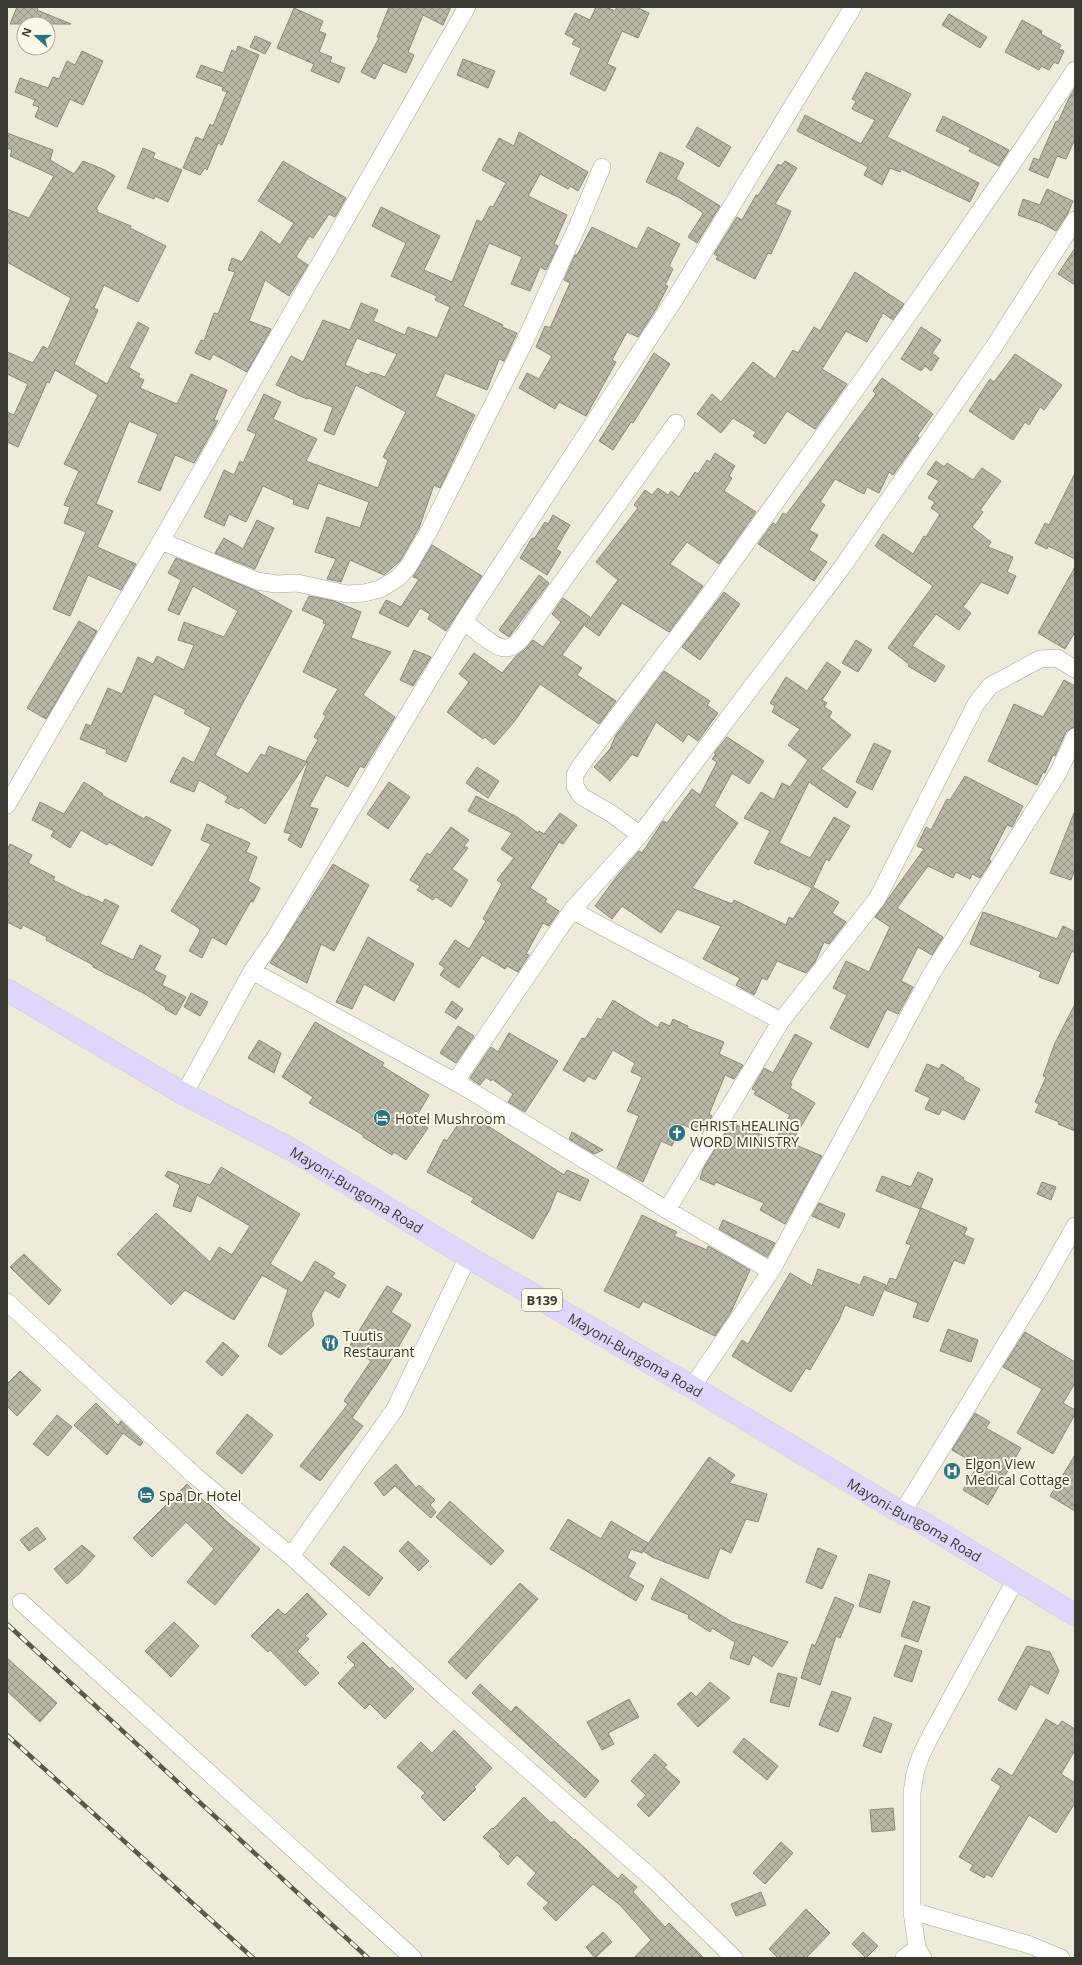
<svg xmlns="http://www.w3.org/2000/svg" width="1082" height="1965" font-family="'Open Sans',sans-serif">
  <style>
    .building { fill: url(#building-cross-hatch); stroke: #8d8a7b; fill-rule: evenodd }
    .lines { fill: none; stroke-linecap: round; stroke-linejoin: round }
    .street-casing { stroke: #a7a495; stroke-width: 18 }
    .primary-casing { stroke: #d0cfce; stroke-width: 23 }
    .street { stroke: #fff; stroke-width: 17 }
    .primary { stroke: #dfd6fc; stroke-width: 22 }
    .rail-casing { stroke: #59584f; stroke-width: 4.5 }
    .rail { stroke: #fcf9e8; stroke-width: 3; stroke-dasharray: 9; stroke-linecap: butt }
    .labels { text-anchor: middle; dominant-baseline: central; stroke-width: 4; stroke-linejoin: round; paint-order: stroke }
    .shield { fill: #fcf9e8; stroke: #747369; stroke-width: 1 }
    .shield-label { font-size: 13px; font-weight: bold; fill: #3a3932 }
    .poi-label { font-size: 14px; fill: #3a3932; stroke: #fcf9e8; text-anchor: start }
    .street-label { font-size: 14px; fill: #3a3932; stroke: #fcf9e8 }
  </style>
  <defs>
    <pattern id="building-cross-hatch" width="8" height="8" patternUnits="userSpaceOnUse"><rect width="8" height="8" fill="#bab7a7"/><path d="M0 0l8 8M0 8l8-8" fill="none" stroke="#989689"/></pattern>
  </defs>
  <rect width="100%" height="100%" fill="#efebdb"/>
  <path class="building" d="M17,7H38L37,10L71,24H10Z
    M389,7H451L443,25L423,15L408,52L414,55L406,73L383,63L375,79L361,72L379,38L377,37Z
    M596,7H606L615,11L617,7H636L649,13L638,38L622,31L607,64L616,68L605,91L570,74L581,48L572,44L575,39L565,34L575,13L590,20Z
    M294,8L323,21L319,31L326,34L319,52L332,57L330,62L345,68L339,83L311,71L314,64L277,48Z
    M949,14L987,37L980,48L942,25Z
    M1022,20L1042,31L1041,34L1061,45L1059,49L1064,51L1058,64L1054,62L1049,70L1041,66L1039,70L1005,52Z
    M255,36L271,43L265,54L250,47Z
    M238,46L259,55L222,145L218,143L207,170L205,168L200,175L183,168L196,137L203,140L210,124L213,126L227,92L222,90L223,87L196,77L201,65L223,73L232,50L236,52Z
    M82,51L103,61L83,105L70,99L57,127L35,117L39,107L33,105L35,100L15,92L20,78L48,88L53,77L59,79L67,61L75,65Z
    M463,59L495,71L488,88L457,75Z
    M866,72L911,94L887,137L979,183L970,202L901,169L900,172L890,168L882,185L864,175L868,167L797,131L805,115L861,144L875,120L852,109L856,101L852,99Z
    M1075,88V139L1066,159L1057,156L1048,178L1029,170L1034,158L1039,160L1056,121L1058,122L1069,98Z
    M943,116L1009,150L999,166L969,151L971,148L936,131Z
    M697,127L731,147L719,167L686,147Z
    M519,132L588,172L578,191L570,186L568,189L540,174L528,196L567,215L554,244L558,246L546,270L540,267L530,291L511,284L522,257L489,243L463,306L503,325L502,327L517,333L504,361L499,359L487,390L445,373L435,396L475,415L440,488L434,485L419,528L400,561L384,575L350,560L341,582L327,579L336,559L315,552L327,517L360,528L369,502L318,483L308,509L293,504L294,500L263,486L246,522L229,514L224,526L204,517L224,470L234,475L240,461L243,463L256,434L247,430L264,394L281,402L273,419L317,439L306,461L378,488L388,460L383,457L406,412L356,385L334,435L324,431L333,407L308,398L307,399L276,385L291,356L303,362L323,320L350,330L361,303L378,310L373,321L405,335L408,327L437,338L450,307L435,300L437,296L391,276L406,243L372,226L381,207L440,236L424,270L452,282L477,220L482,222L490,206L493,207L506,183L482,170L499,138L514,146ZM357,338L397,354L385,377L371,372L369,375L345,365Z
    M7,133L53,150L50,160L74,174L83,161L105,170L115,176L96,209L98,210L97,212L131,226L130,228L166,246L138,302L104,285L94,308L98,310L74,364L107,384L138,322L149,328L129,368L140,374L138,377L144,380L140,388L177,404L191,374L227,390L214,420L218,421L194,463L175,455L160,491L138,482L158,434L129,421L96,504L113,511L97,547L136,564L121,590L88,575L70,616L53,609L86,532L64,523L70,507L64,505L79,471L64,464L98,395L55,370L49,383L47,382L18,447L7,442V412L14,415L28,384L7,374V352L33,363L43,346L48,349L71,298L7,262V209L29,218L54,176L10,156L12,150L7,148Z
    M143,148L155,153L153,158L182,170L168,202L155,196L154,199L127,188Z
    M660,152L684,163L676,179L720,206L697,243L688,237L703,214L701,211L678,197L646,182Z
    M283,161L346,198L335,217L329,214L313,238L309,236L296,257L308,265L289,296L265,280L249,321L271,329L247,372L213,354L210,360L195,353L201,340L204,341L214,313L218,314L235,272L228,270L232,258L242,262L261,231L280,245L294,223L258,201Z
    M785,161L797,168L775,204L791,211L771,254L768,253L755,279L716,259L718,256L714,254L737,217L742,220L756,195L758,196L778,164L781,166Z
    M1047,189L1073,201L1068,213L1056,231L1043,224L1018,215L1023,199L1040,205Z
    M592,227L637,249L648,227L680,244L669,266L673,269L665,285L668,286L656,309L638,337L627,332L612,360L616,362L586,416L559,402L555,409L519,388L527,373L539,379L552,356L536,347L545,326L550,328L570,283L564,280L575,255H577Z
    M1075,248V285L1058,274Z
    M855,272L904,304L893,320L883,313L867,342L846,331L822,369L847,384L815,429L787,411L765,444L753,436L756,432L733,418L721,433L697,414L712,394L721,402L753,362L775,379L793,350L798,353L814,327L820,331Z
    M921,327L941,340L932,353L939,358L931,371L925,366L921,371L901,359Z
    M654,353L670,364L633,423L631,422L613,450L599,441Z
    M1015,354L1062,385L1044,410L1040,407L1029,425L1025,422L1013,440L969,411L990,379L994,382Z
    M882,378L933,414L917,436L919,438L893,475L889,472L879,493L867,487L864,494L835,479L820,502L825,505L809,530L818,535L809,550L827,562L814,581L758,544L773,523L776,525L783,513L786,515L876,394L873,391Z
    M715,453L735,466L729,476L732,478L724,491L756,512L719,564L687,542L670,564L703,586L669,632L622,603L599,636L585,626L618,580L596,562L638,508L634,505L645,490L652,495L658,488L668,495L671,491L679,497L695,472L698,474L707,460L710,462Z
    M936,461L944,467L947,463L973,480L982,468L1001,481L980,510L983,512L972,527L991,542L988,547L1013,557L1007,572L1016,576L1008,594L981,582L963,607L971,613L959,630L936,614L912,646L945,666L935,682L908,666L909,664L888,648L933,586L875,546L883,534L913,554L924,536L926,537L940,514L931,508L935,502L928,498L939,481L927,474Z
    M1075,473V559L1048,546L1047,549L1035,543L1045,523L1049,525Z
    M553,515L570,525L556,549L561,552L547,575L520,558L532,538L534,539L545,522L548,524Z
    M257,520L274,528L255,569L215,553L224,538L243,549Z
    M432,545L482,576L446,631L428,619L430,614L420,608L408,627L379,613L386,600L401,607L419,579L413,577Z
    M176,558L254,590L292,611L215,755L248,774L261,754L265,756L269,746L307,762L265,824L241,807L239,809L225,802L228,797L199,780L194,792L170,782L183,757L194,763L211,728L184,713L186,710L154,694L126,762L106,753L107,750L80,739L86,724L91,726L108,688L122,694L138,657L153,664L157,656L184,670L194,645L178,640L184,622L224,637L238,611L193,586L179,615L168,610L181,580L168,573Z
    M1075,567V632L1065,649L1038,633Z
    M539,575L549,583L509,637L499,630Z
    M724,592L740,604L700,660L682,647Z
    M309,596L334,601L361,612L351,638L391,652L363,695L395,717L364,768L360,766L348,787L326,775L309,807L318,809L301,848L288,840L291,834L284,832L308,762L306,761L318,740L314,737L326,716L323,714L338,689L303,672L326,624L323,623L324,620L302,610Z
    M563,598L590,617L562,655L582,668L577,675L616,701L599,724L540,684L514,722L494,745L485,737L483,739L447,712L469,682L459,674L474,653L502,673L516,656L524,650L533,640L543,647L561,622L552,614Z
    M79,621L97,631L46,719L27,708Z
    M856,640L872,650L858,672L842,663Z
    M414,650L431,657L413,686L400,680Z
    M827,662L841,672L822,700L827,703L824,707L832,712L829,717L851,735L821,769L856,792L847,808L809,782L779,843L810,858L834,817L850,826L829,861L826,859L813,887L839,902L832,913L846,922L829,944L824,942L815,962L806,973L777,961L767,980L762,978L754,995L736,985L740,978L703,959L721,926L677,909L661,933L622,906L612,919L595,906L617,876L639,851L642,853L663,821L667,823L692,789L700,795L717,762L712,759L716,754L714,753L727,737L764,761L749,784L732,773L714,806L738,823L692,888L732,904L734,900L786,925L789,917L793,919L812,888L770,868L769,870L754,863L770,831L744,818L761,792L774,800L782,783L790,787L808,760L788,745L800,729L772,712L775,706L770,703L786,677L807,691Z
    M664,671L710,701L707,705L718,713L698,741L688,734L683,742L656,722L637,757L632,754L610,781L594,767L610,749L616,735Z
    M1064,680L1075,686V727L1070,729L1066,732L1055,756L1053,755L1045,773L1043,772L1037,785L988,761L1014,704L1043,717Z
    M874,743L891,751L872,790L856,782Z
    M477,767L499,781L488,798L466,783Z
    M965,776L1023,806L1012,827L1007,825L989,859L991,861L980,878L972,874L970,879L956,872L953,878L928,866L897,908L943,937L932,955L918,947L901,981L913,987L898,1014L887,1009L868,1048L830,1028L847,995L833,988L846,961L869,972L890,927L875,917L924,849L917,846L926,827L931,830L947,799L950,800Z
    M84,782L103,794L102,795L144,819L146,816L171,830L152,866L109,842L107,845L81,830L70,848L51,836L54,831L32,820L40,802L64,814Z
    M389,782L410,797L388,829L367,814Z
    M476,796L517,817L538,833L539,831L544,834L560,813L577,825L563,844L559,842L530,888L547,899L545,902L559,911L549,926L543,923L526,954L529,955L518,972L507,966L505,969L482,955L459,988L440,975L445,968L439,964L455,940L469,949L486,921L483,919L502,884L497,880L514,858L501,849L512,833L468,811Z
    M1074,813L1075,869L1071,880L1050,873Z
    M207,824L250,843L246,852L257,857L248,881L260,888L253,902L251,901L226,945L212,937L202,958L189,951L200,931L199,928L171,911L211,844L201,840Z
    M451,827L469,840L464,846L468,848L452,869L468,880L451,907L436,897L433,900L417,890L420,886L410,880L427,853L430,855Z
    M10,844L32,855L28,863L55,877L53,880L87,897L88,896L103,903L105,899L119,906L100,944L133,960L140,945L161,956L154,970L166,976L162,985L186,997L176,1015L165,1009L166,1008L145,994L93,967V965L46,940L47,937L23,925L21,929L7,922V851Z
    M333,864L369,885L334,951L321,944L307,983L270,963Z
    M983,912L1057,939L1063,926L1075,932V953L1072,951L1058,984L1039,977L1041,972L970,944Z
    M368,937L414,964L394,1001L364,984L352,1009L336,1002Z
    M191,993L208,1002L200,1016L184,1007Z
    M613,1000L658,1028L661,1022L670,1026L673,1019L688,1026L687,1028L724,1042L719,1054L743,1065L734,1079L725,1075L709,1114L712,1116L702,1133L681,1124L672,1146L661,1141L643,1182L617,1168L639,1116L627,1111L642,1077L631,1072L635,1063L613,1050L595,1080L588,1076L584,1082L563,1070L582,1038L585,1039L598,1018L601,1020Z
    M452,1001L463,1009L456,1019L445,1012Z
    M1075,1004V1131L1058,1124L1059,1122L1035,1112L1039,1104L1035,1102L1046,1077L1043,1076L1055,1043Z
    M315,1022L384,1063L382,1066L429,1095L415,1119L428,1128L406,1160L394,1152L392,1155L363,1137V1135L309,1103L313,1097L282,1077Z
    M458,1026L474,1036L456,1063L440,1053Z
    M509,1033L558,1061L525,1112L508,1102L513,1094L492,1079L491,1081L486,1077L480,1085L470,1078L491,1047L498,1052Z
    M795,1034L812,1043L790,1083L792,1084L790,1088L815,1103L791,1143L822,1156L785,1224L760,1210L764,1203L716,1182L714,1185L700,1179L703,1169L731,1123L775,1140L790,1115L754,1094L756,1091L752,1089L764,1068L773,1073Z
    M259,1040L281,1053L274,1073L248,1058Z
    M927,1064L939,1069L942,1064L964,1078L963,1080L980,1089L964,1120L942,1109L939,1115L925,1109L930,1098L915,1091Z
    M464,1115L472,1120L474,1117L564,1175L567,1170L589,1180L580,1201L557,1191L550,1209L533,1239L471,1202L474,1198L427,1172L444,1139L447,1141Z
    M572,1132L603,1150L594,1154L569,1139Z
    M221,1167L300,1214L270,1264L302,1283L315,1261L335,1273L332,1277L346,1285L339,1298L325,1290L311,1314L314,1325L281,1355L268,1346L288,1290L262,1275L234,1320L185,1290L171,1305L117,1254L156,1213L210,1262L219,1247L232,1255L250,1226L197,1195L191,1212L173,1206L180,1185L165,1176L168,1171L210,1185Z
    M918,1172L933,1179L920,1209L876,1191L882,1176L911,1187Z
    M1042,1182L1056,1187L1051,1200L1037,1194Z
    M819,1203L845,1214L839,1228L812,1216Z
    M921,1208L967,1228L964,1235L974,1239L964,1264L954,1260L928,1322L913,1317L918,1303L885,1290L890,1278L896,1280L911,1245L906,1243Z
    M642,1215L677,1232L674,1236L707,1250L708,1246L750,1270L731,1312L715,1336L643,1301L639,1308L604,1291Z
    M723,1220L775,1243L767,1257L719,1229Z
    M24,1254L61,1290L49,1305L10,1267Z
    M818,1269L860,1285L864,1276L886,1285L873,1316L845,1305L839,1320L810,1370L806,1368L791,1392L732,1356L742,1340L748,1344L790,1273L812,1286Z
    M387,1286L402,1294L391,1312L411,1325L387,1367L352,1418L363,1426L320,1481L300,1466L348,1404L344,1401L371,1361L349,1347Z
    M948,1329L978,1340L971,1362L940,1351Z
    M1025,1332L1075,1362V1383L1063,1403L1075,1410V1414L1053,1454L1017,1433L1042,1389L1003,1367Z
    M223,1342L239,1356L222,1376L206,1362Z
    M20,1371L41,1390L17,1416L7,1406V1384Z
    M96,1403L118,1425L121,1421L143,1442L140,1446L123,1433L107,1455L74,1425Z
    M975,1413L990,1422L986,1428L1021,1448L988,1505L963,1490L978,1465L952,1450Z
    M247,1414L273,1435L242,1474L216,1453Z
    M57,1415L72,1427L48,1456L33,1444Z
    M1075,1455V1511L1050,1496Z
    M709,1457L735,1475L729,1483L767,1494L758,1522L746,1519L731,1553L720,1548L708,1579L652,1557L643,1551Z
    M396,1464L416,1488L419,1485L435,1500L430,1505L436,1512L431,1518L395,1486L384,1496L374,1483Z
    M187,1484L207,1504L208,1503L225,1520L260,1549L215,1605L187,1582L214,1549L186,1522L152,1557L133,1538Z
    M450,1501L504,1551L491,1565L436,1517Z
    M568,1519L601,1539L611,1521L648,1543L642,1553L631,1549L627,1558L636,1563L628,1577L644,1586L636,1601L550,1549Z
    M37,1527L46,1539L29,1551L20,1540Z
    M408,1541L429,1561L419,1571L399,1551Z
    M82,1545L95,1556L80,1573L67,1584L54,1569Z
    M344,1546L383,1578L369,1596L330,1564Z
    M818,1548L837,1556L822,1589L806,1582Z
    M869,1574L890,1581L880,1613L859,1606Z
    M661,1578L732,1622L788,1642L772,1667L753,1655L749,1665L730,1658L735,1642L712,1628L710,1632L688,1618L689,1615L651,1599Z
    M520,1583L538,1599L466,1679L448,1662Z
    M307,1593L327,1614L305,1636L309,1639L297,1651L319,1673L305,1686L270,1650L268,1652L251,1636L278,1609L285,1615Z
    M835,1597L854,1605L840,1638L836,1636L820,1685L801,1678L812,1644L815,1646Z
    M913,1601L930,1607L918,1642L901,1636Z
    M174,1622L199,1646L171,1677L145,1651Z
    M363,1642L390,1669L392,1667L414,1689L385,1719L370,1704L365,1709L338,1683L355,1665L347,1657Z
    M905,1645L922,1651L912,1682L894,1676Z
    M1027,1646L1050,1652L1059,1671L1048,1694L1030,1684L1016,1710L998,1700Z
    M7,1658L57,1703L40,1722L7,1691Z
    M778,1673L797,1678L789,1707L770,1702Z
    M710,1682L730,1698L698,1727L677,1704L691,1692L696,1697Z
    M480,1684L511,1712L516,1706L599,1781L585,1798L472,1693Z
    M832,1691L851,1698L838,1732L819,1725Z
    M629,1699L639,1717L608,1733L614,1744L602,1750L587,1722Z
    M874,1717L892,1724L881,1753L863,1746Z
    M1046,1719L1058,1726L1062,1721L1075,1729V1750L1061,1774L1075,1783V1803L1056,1833L1029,1815L992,1877L986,1874L984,1878L970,1870L973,1865L959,1857L1001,1786L991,1780L999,1768L1012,1776Z
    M454,1730L492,1768L474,1787L476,1789L444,1821L421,1797L425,1793L397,1767L421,1742L432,1753Z
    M744,1738L778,1766L767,1780L733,1752Z
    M655,1754L667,1765L664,1767L680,1782L649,1817L637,1805L646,1795L631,1781Z
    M524,1797L551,1823L554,1821L574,1840L575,1839L618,1879L622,1874L637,1887L633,1892L665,1927L669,1923L704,1958H634L651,1940L620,1905L593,1884L556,1921L543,1908L549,1903L527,1884L536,1873L517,1855L508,1865L499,1856L501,1854L483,1837L492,1828L493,1829Z
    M893,1808L895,1830L872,1832L870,1810Z
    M781,1842L793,1853L765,1884L753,1873Z
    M761,1892L766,1905L736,1916L731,1904Z
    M806,1909L830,1933L806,1958H778L769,1949Z
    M603,1932L612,1942L595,1958L586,1947Z
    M863,1932L878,1946L866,1958L852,1944Z"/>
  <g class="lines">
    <defs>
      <path id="street" d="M161,541L257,581L276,584L297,583L347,594L364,593L380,589L398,578L408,567L429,531L523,345L578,225L602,167
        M464,621L678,294L853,7
        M7,805L161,541L467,7
        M640,835L612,814L581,796L575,786V775L579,768C622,708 668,651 711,592C835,420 958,247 1075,70
        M572,910C641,948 711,983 781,1021
        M252,971L275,938L464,621C473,628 496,650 507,648C514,647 518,642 522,638L676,423
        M455,1082L572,910L640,835L843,566L995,345L1075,220
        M184,1094L252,971L461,1085L667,1210L781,1021L877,899L976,704L990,686L1040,659L1057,658L1075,669
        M667,1210L771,1271
        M7,1302L194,1475L291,1556L445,1697L653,1879L734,1958
        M692,1387L771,1271L932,973L1058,773L1075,737
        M902,1513L1043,1283L1075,1226
        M291,1556L395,1409L468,1257
        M21,1602L413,1958
        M912,1911L1030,1945L1061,1958
        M904,1958L917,1948
        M923,1958L917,1948L912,1911V1793L915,1773L921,1755L931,1735L1016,1579"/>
      <g id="primary">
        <path id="s1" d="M7,990L184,1094L294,1151L468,1257L692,1387L902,1513L920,1521L1075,1615"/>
      </g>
    </defs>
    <use href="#street" class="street-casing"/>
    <use href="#primary" class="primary-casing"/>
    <use href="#street" class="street"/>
    <use href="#primary" class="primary"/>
    <defs>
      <path id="rail" d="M7,1624L368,1958
        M7,1735L253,1958"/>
    </defs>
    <use href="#rail" class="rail-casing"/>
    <use href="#rail" class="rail"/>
  </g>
  <defs>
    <symbol id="hotel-disc" viewBox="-11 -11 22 22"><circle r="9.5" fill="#2c737f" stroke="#fcf9e8"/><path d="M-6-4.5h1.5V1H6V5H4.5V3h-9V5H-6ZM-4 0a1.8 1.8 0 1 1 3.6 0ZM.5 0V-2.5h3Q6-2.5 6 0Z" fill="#fff"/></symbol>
    <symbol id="church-disc" viewBox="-11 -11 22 22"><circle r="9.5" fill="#2c737f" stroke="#fcf9e8"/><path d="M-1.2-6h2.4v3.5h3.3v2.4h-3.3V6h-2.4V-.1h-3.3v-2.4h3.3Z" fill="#fff"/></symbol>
    <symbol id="restaurant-disc" viewBox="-11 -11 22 22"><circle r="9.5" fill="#2c737f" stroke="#fcf9e8"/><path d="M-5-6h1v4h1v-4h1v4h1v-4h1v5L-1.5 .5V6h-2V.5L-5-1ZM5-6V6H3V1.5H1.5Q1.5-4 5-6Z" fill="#fff"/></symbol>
    <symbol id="hospital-disc" viewBox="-11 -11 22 22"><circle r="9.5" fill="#2c737f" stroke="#fcf9e8"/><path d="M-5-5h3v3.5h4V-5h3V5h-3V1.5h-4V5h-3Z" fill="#fff"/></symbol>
  </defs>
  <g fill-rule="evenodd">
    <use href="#hotel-disc" x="372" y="1108" width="20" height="20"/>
    <use href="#church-disc" x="667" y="1123" width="20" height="20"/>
    <use href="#restaurant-disc" x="320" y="1333" width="20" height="20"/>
    <use href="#hospital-disc" x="942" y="1461" width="20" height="20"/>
    <use href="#hotel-disc" x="136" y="1485" width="20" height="20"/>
  </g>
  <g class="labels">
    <rect class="shield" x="522" y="1289" width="40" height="22" rx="3"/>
    <g class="shield-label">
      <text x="542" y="1300">B139</text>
    </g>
    <g class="poi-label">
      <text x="395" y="1118">Hotel Mushroom</text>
      <text x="690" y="1125">CHRIST HEALING<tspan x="690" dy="16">WORD MINISTRY</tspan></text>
      <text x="343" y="1335">Tuutis<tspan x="343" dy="16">Restaurant</tspan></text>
      <text x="965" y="1463">Elgon View<tspan x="965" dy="16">Medical Cottage</tspan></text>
      <text x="159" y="1495">Spa Dr Hotel</text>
    </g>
    <g class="street-label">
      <text stroke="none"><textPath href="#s1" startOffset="403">Mayoni-Bungoma Road</textPath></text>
      <text stroke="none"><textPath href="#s1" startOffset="727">Mayoni-Bungoma Road</textPath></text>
      <text stroke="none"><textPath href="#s1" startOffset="1051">Mayoni-Bungoma Road</textPath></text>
    </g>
  </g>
  <rect width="1082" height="1965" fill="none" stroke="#3a3932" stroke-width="16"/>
  <g transform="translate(36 36) rotate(291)"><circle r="19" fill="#fcf9e8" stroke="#aeac9f"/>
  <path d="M0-3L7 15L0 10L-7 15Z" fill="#2c737f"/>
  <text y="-6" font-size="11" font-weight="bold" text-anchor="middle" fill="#3a3932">N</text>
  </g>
</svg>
